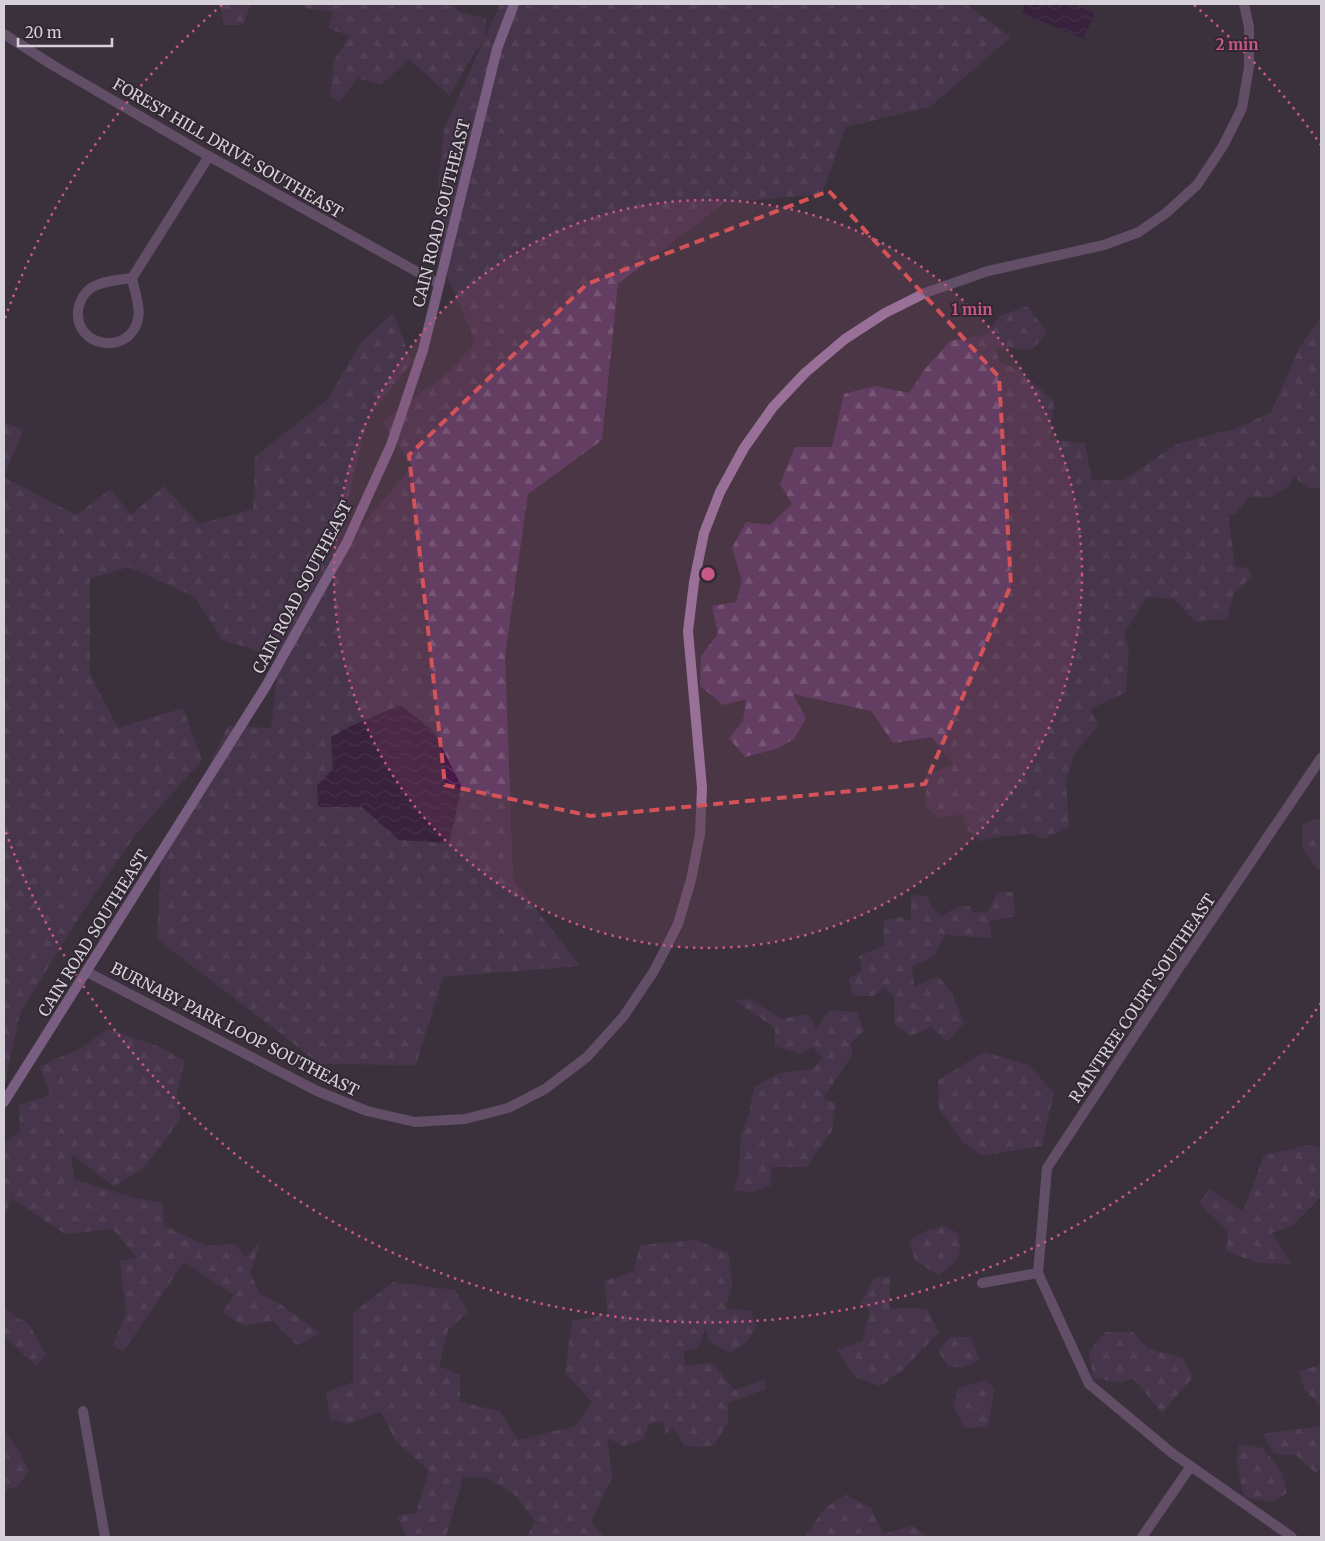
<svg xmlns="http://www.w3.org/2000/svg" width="1325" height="1541" font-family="Merriweather,serif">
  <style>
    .forest { fill: url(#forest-firs); fill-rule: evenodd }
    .water { fill: url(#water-waves) }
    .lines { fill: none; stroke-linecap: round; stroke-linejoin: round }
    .street { stroke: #93739b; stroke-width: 10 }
    .secondary { stroke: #c894d4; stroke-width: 10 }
    .marked { fill: none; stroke: #d65254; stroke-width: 4; stroke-dasharray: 10 6; stroke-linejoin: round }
    .ring { fill: none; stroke: #c95887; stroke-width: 2.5; stroke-dasharray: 2.5 5 }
    .labels { text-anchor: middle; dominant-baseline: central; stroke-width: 4; stroke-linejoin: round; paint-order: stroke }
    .street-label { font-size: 16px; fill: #d6d0d8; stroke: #312833 }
    .centre { fill: #c95887; stroke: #312833; stroke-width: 2.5 }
    .ring-label { font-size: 15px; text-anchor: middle; font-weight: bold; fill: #c95887; stroke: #312833; stroke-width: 4; stroke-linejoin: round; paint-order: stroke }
  </style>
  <defs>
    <pattern id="forest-firs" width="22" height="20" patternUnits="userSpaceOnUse" patternTransform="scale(1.25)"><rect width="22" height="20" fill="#573a5e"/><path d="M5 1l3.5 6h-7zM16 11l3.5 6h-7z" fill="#6e5574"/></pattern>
    <pattern id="water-waves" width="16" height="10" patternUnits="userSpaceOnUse" patternTransform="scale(1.25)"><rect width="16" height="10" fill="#381041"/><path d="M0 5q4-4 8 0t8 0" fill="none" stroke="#54325c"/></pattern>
  </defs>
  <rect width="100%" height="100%" fill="#3b323d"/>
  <path class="forest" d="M221,4H251L243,25H224L220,9Z
    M303,4H453L457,11L486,19L485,38L500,4H965L1011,37L930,107L846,127L822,194L724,203L618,284L602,440L528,494L505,655L513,879L580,966L443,977L416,1065L320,1064L157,939L161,862L228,726L271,728L280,654L273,655L222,640L195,597L129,567L90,579V674L118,728L183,708L202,760L136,834L83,911L20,1013L5,1084H4V422L23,430L4,477L76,515L111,489L131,515L164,486L199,524L253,509L255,457L328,399L361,342L393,313L412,362L368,418L348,499L329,591L350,539L412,466L382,421L449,372L475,341L432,241L444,129L483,42L472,56L450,96L409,59L381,85L358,78L339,102L330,96L334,60L350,36L328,28L333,12L306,8ZM401,705L399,840L362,807H318L317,786L333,769L331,737L349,727Z
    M1028,306L1047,333L1031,350L995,347L999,362L1019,370L1054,401L1050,440L1085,443L1092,480H1123L1177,444L1237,428L1271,412L1299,348L1321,317V487L1310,489L1294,477L1290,485L1269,498L1248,497L1236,513L1228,515L1235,566L1248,568L1253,577L1235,591L1227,619L1195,621L1174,599L1147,597L1124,634L1129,651L1126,692L1090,709L1098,726L1075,753L1066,781L1069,827L1045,839L1030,834L1003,836L980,841L968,830L962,814L938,818L925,806L927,775L953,764L932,737L893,743L871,711L793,694L806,718L794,739L779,748L745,757L729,738L743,721L746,699L724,705L700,686L701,656L718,634L712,606L736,602L742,581L732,548L746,522L770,525L792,504L780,484L795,447H832L844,394L875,386L909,393L925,369L950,341L987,334L999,316Z
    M1321,818V870L1316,868L1302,847V824Z
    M998,892H1013L1015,916L989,921L992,938L945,935L934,956L912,967L914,987L938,976L952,993L964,1023L947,1042L931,1027L910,1036L894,1024V997L885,987L873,996H853L849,978L862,971L859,956L885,945L883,937L884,920L900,917L911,921V895L928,896L931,906L942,917C951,909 958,906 970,906L973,913L987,912Z
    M750,999L781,1019L808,1014L816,1028L830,1010L857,1012L864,1031L851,1043L852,1055L823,1098L836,1104L832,1131L806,1167H772L770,1186L752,1192L734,1190L739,1172L741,1135L749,1113L754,1087L779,1073L814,1069L822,1057L813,1047L800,1054L775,1046V1028L735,1001Z
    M108,1029L158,1046L185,1061L177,1091L180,1120L143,1169L114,1186L71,1154L74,1179L134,1198L163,1203L164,1225L207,1246L235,1244L245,1258L261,1240L250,1273L260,1294L280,1304L320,1333L297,1345L273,1321L243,1326L223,1312L234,1295L184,1262L123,1352L113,1345L126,1313L120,1261L137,1258L113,1229L65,1234L11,1198L4,1219V1143L20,1131L19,1105L50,1095L40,1066L81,1048Z
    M984,1052L1028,1065L1054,1092L1042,1146L982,1156L963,1142L939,1109L938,1080Z
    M1308,1145L1321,1148V1197L1292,1226L1272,1233L1291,1264L1258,1263L1226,1251L1228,1231L1199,1203L1209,1189L1243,1212L1264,1155Z
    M944,1226L958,1233C963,1258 957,1261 939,1275L915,1261L909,1240L928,1230Z
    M696,1240L729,1254L732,1284L726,1308L750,1311L756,1326L748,1341L731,1353L709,1342L706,1327L698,1348L683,1351L685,1366L713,1363L734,1390L765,1380V1389L728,1403V1422L714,1445L702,1447L685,1446L673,1427L666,1434L663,1421L649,1424L644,1439L624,1446L607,1438L612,1477L591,1522L604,1537H527L535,1521L515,1495L488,1478L463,1477L446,1537H407L397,1516L416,1513L429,1471L395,1440L381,1412L348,1424L330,1419L326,1392L353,1382V1313L393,1282L455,1290L468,1312L448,1330L439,1366L460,1375V1402L500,1411L518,1440L575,1426L592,1402L565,1373L572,1321L608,1314L604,1281L633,1272L640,1245Z
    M890,1277V1308L927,1309L939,1332L902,1371L880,1386L857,1378L849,1369L837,1350L862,1341L870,1311L861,1302L874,1278Z
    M4,1306L14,1316L29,1324L46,1355L36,1366L4,1336Z
    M1105,1332H1133L1147,1348L1183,1358L1193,1377L1162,1413L1133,1378L1121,1383L1093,1378L1089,1352Z
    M950,1337H971L980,1360L962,1368L948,1366L938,1351Z
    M1321,1362V1407L1304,1389L1299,1370L1318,1366Z
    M986,1380L994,1389L988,1427L964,1428L953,1405L959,1388Z
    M1321,1426V1464L1317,1474L1296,1455L1274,1454L1263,1434Z
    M4,1433H6L20,1453L29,1471L17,1487L4,1490Z
    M1239,1444L1263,1448L1282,1473L1287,1493L1271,1502L1244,1497L1236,1461Z
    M846,1495L871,1508L883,1534L912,1526L929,1537H804L826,1507Z"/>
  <path class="water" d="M1025,4H1073L1095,13L1083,39L1022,13Z
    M400,705L434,732L462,787L449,843L399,840L362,807H318L317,786L333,769L331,737L349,727Z"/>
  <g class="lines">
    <path class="street" d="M4,34L54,66L198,150L439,284
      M132,278C134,290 141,307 138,319C130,356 75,348 78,311C79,302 84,293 91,288C102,281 119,280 132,278Z
      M132,278L209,156
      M87,972L317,1091L367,1111L415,1122L465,1119L508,1108L545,1089L587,1057L623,1017L654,971L678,924L691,880L700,834L702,788L688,631L694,582L704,533L720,492L744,448L773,407L805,373L845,339L885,313L925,293L988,271L1104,245L1139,232L1166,213L1197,185L1223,146L1242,108L1249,67V27L1244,4
      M982,1283L1038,1273
      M83,1411L105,1537
      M1142,1537L1191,1466
      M1292,1537L1172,1453L1089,1384L1038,1273L1047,1168L1177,971L1321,758"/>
    <path class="secondary" d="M4,1102L266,686L346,544L391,445L423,350L497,49L514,4"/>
  </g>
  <path d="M0 0H1325V1541H0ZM829,191L999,377L1011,585L925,784L591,816L445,785L409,455L587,284Z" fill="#3b323d" fill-opacity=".55" fill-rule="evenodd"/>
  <path class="marked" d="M829,191L999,377L1011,585L925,784L591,816L445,785L409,455L587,284Z"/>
  <circle cx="708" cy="574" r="374" fill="#c95887" fill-opacity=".12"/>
  <g class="ring">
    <circle cx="708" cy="574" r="374"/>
    <path d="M1321 1003A748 748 0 0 1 5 830M5 318A748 748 0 0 1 222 5M1194 5A748 748 0 0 1 1321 145"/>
  </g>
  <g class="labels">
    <g class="street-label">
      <text transform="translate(228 148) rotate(30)">FOREST HILL DRIVE SOUTHEAST</text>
      <text transform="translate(441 213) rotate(-76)">CAIN ROAD SOUTHEAST</text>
      <text transform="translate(302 587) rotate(-62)">CAIN ROAD SOUTHEAST</text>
      <text transform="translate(93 933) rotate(-58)">CAIN ROAD SOUTHEAST</text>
      <text transform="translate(1142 998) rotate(-56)">RAINTREE COURT SOUTHEAST</text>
      <text transform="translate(235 1029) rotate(27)">BURNABY PARK LOOP SOUTHEAST</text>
    </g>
  </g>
  <circle cx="708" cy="574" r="8" class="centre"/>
  <g class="ring-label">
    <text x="1237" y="50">2 min</text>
    <text x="972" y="315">1 min</text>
  </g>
  <rect width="1325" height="1541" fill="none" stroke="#d6d0d8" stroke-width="10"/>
  <path d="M18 38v8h94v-8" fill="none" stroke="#d6d0d8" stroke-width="2.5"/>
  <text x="25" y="38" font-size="15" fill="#d6d0d8" stroke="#312833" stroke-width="4" paint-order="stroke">20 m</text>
</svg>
